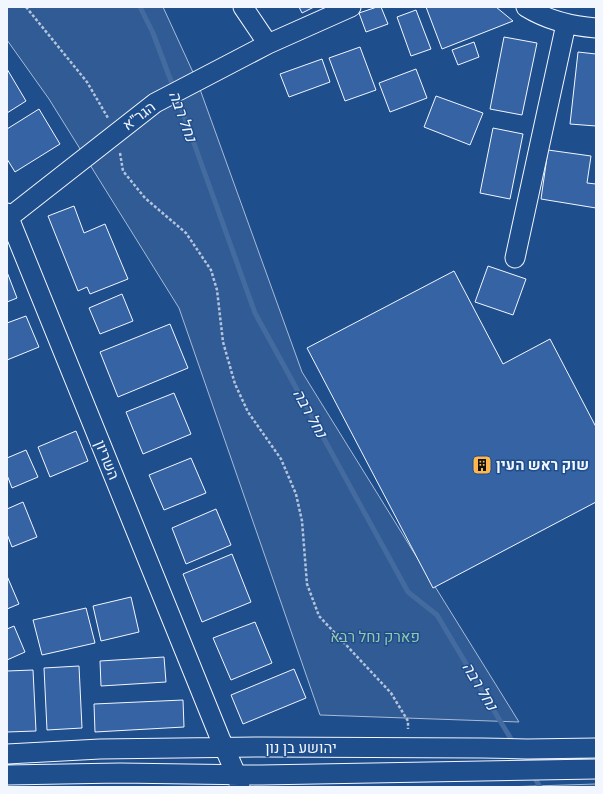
<svg xmlns="http://www.w3.org/2000/svg" width="603" height="794" font-family="Cabin,Heebo,sans-serif">
  <style>
    .built { fill: #305b95; stroke: #a8bbd7 }
    .lines { fill: none; stroke-linecap: round; stroke-linejoin: round }
    .stream { stroke: #446ba0; stroke-width: 5 }
    .building { fill: #3563a3; stroke: #f2f6ff }
    .minor-casing { stroke: #f2f6ff; stroke-width: 21 }
    .path { stroke: #b3c4dc; stroke-width: 2.5; stroke-dasharray: 3 2; stroke-linecap: butt }
    .minor { stroke: #1f4e8c; stroke-width: 19 }
    .labels { text-anchor: middle; dominant-baseline: central; stroke-width: 3; stroke-linejoin: round; paint-order: stroke }
    .street-label { font-size: 15px; fill: #f2f6ff; stroke: #1f4e8c }
    .poi-label { font-size: 15px; font-weight: bold; fill: #f2f6ff; stroke: #1f4e8c; text-anchor: start }
    .park-label { font-size: 15px; fill: #97c8a6; stroke: #1f4e8c }
    .water-label { font-size: 16px; font-style: italic; fill: #f2f6ff; stroke: #1f4e8c }
  </style>
  <rect width="100%" height="100%" fill="#1f4e8c"/>
  <path class="built" d="M7,7H163L197,81L302,372L519,722L320,715L179,308L49,99L7,40Z
    M596,784V787H504Z"/>
  <g class="lines">
    <path class="stream" d="M140,7L153,33L174,89
      M177,96L255,313L408,592L437,615L514,744
      M533,775L540,787"/>
  </g>
  <path class="building" d="M299,7H314L302,13Z
    M377,7H381L388,24L366,32L359,13Z
    M426,7H496L513,21L442,49Z
    M416,10L431,49L411,56L397,17Z
    M504,37L537,43L522,115L490,109Z
    M474,42L479,57L458,65L452,50Z
    M360,47L376,90L345,101L329,58Z
    M578,52L596,54V126L570,124Z
    M322,59L330,82L289,97L280,74Z
    M7,69L26,101L7,113Z
    M416,69L427,98L390,112L379,83Z
    M436,96L483,113L470,145L424,127Z
    M39,109L60,144L15,172L7,159V129Z
    M493,128L523,134L510,199L480,193Z
    M548,150L591,156L587,183L596,184V208L541,199Z
    M74,206L84,233L105,224L128,279L90,294L87,287L78,291L48,216Z
    M488,266L526,279L513,315L475,302Z
    M454,271L503,364L550,339L596,427V502L433,588L307,348Z
    M7,272L17,298L7,302Z
    M122,294L133,321L100,334L89,308Z
    M26,316L39,347L7,360V323Z
    M170,324L188,368L118,397L100,352Z
    M174,393L191,434L143,454L126,412Z
    M76,431L88,461L50,477L38,447Z
    M26,450L38,477L12,488L7,475V458Z
    M191,458L206,493L164,510L149,475Z
    M23,502L37,537L12,547L7,534V509Z
    M216,509L231,545L186,564L172,528Z
    M232,554L251,602L202,622L183,574Z
    M7,576L19,604L7,609Z
    M131,597L139,632L101,641L93,606Z
    M86,608L95,643L42,655L33,620Z
    M255,622L272,663L231,680L213,638Z
    M14,626L25,652L7,660V629Z
    M164,657L166,682L101,686L100,661Z
    M79,666L82,728L47,730L44,668Z
    M294,669L306,698L243,724L231,695Z
    M33,670L36,731L7,732V671Z
    M183,700L184,727L95,732L94,704Z"/>
  <g class="lines">
    <defs>
      <path id="minor" d="M243,7L268,44
        M526,7C547,20 571,26 596,28
        M7,213L220,738L236,774L240,787
        M7,219L155,103L268,44L351,7
        M515,258L566,24
        M7,754L100,749L260,747L482,748L527,749L596,748
        M7,775L120,773L261,775L596,769"/>
    </defs>
    <use href="#minor" class="minor-casing"/>
    <path class="path" d="M26,7L87,82L108,118
      M120,153L123,171L145,198L186,233L211,270L217,290L223,342L235,384L248,412L281,459L296,494L302,521L307,584L319,616L391,693L408,721V729"/>
    <use href="#minor" class="minor"/>
  </g>
  <defs>
    <symbol id="building-square" viewBox="-11 -11 22 22"><rect x="-9" y="-9" width="18" height="18" rx="4" fill="#ffb74d" stroke="#1f4e8c"/><path d="M-4-6H4V6H1V3H-1V6H-4ZM-2.5-4.3h1.7v1.8h-1.7ZM.8-4.3h1.7v1.8H.8ZM-2.5-1h1.7V.8h-1.7ZM.8-1h1.7V.8H.8Z" fill="#111"/></symbol>
  </defs>
  <g fill-rule="evenodd">
    <use href="#building-square" x="471" y="454" width="22" height="22"/>
  </g>
  <g class="labels">
    <g class="street-label">
      <text transform="translate(139 116) rotate(-37)">הגר"א</text>
      <text transform="translate(107 460) rotate(68)">השריון</text>
      <text x="301" y="748">יהושע בן נון</text>
    </g>
    <g class="poi-label">
      <text x="496" y="465">שוק ראש העין</text>
    </g>
    <g class="park-label">
      <text x="375" y="637">פארק נחל רבא</text>
    </g>
    <g class="water-label">
      <text transform="translate(183 116) rotate(70)">נחל רבה</text>
      <text transform="translate(310 413) rotate(61)">נחל רבה</text>
      <text transform="translate(480 686) rotate(59)">נחל רבה</text>
    </g>
  </g>
  <rect width="603" height="794" fill="none" stroke="#f2f6ff" stroke-width="16"/>
</svg>
